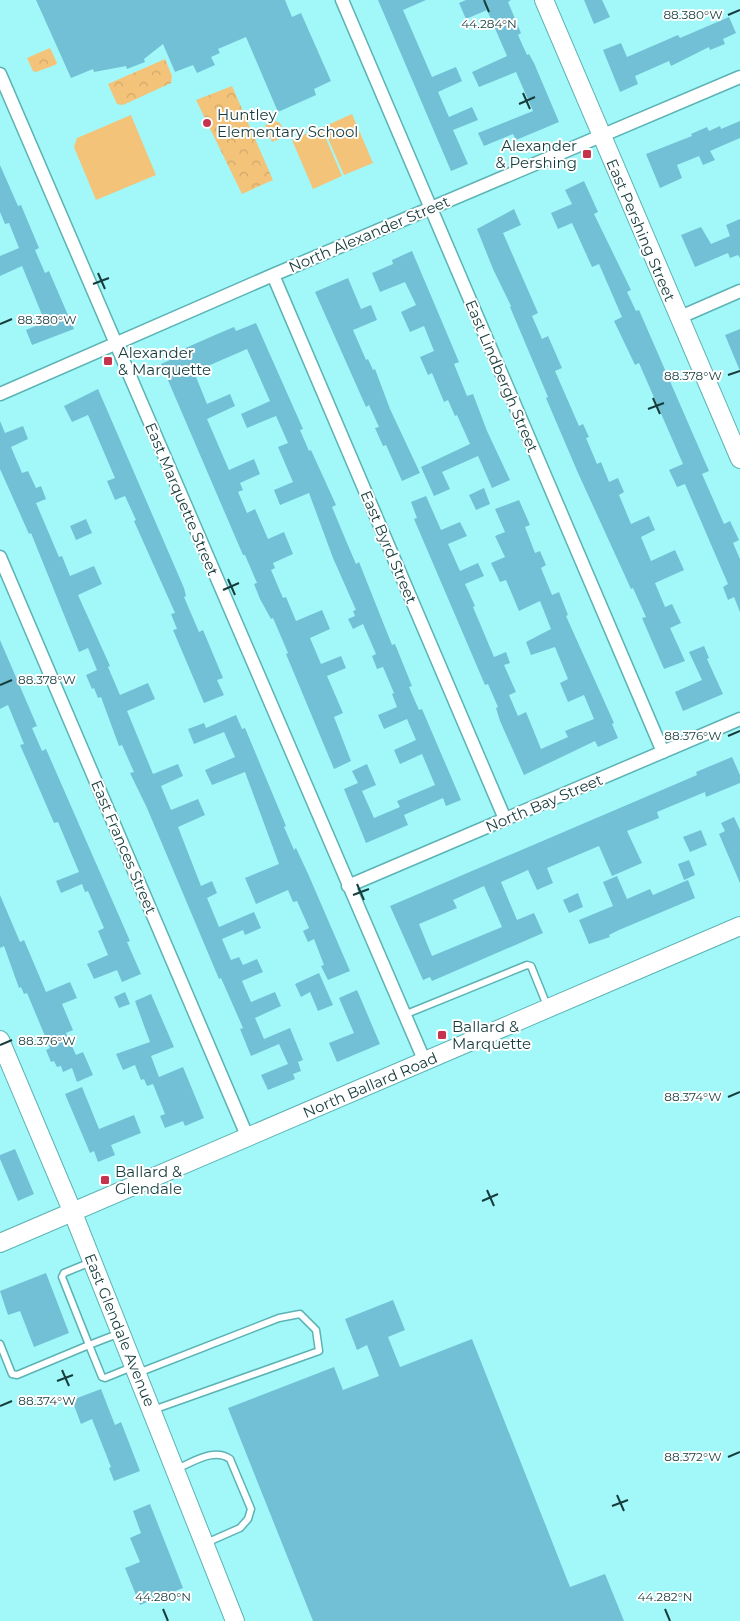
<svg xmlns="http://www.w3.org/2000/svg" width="740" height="1621" font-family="Montserrat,sans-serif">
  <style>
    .park { fill: url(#park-crowns) }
    .garden { fill: #f3c37a }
    .building { fill: #71c0d5; fill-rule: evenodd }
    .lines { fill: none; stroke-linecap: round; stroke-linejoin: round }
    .lane-casing { stroke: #5db3b4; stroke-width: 9 }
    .street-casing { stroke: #5db3b4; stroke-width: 15 }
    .secondary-casing { stroke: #5db3b4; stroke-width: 20 }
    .lane { stroke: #fff; stroke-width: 6 }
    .street { stroke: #fff; stroke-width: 12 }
    .secondary { stroke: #fff; stroke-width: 18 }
    .ticks { fill: none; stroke: #173c3c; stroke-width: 2 }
    .poi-dot { fill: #c5344c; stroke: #fff; stroke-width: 2 }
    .labels { text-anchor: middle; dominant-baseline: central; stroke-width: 4; stroke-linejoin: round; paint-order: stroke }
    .poi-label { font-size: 15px; fill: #173c3c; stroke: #fff; text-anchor: start }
    .street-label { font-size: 15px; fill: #173c3c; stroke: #fff }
    .ticks-label { font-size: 12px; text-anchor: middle; fill: #173c3c; stroke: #fff; stroke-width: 4; stroke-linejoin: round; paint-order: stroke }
  </style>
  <defs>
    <pattern id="park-crowns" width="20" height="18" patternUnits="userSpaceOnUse" patternTransform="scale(1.25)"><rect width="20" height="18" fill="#f3c37a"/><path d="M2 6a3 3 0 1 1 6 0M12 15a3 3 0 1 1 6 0" fill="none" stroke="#d0a86a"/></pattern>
  </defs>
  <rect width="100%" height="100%" fill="#a2f8f9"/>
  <path class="park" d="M50,48L57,63L55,65L36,72L33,71L27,58Z
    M165,59L172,76L171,83L123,105L117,104L108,84Z
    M232,86L273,180L242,194L196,100Z
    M275,121L280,123L286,136L272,142L265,125Z"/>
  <path class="garden" d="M352,114L373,163L344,175L323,127Z
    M131,115L156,175L96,200L74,147L77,138Z
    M321,127L342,176L313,189L292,140Z"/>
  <path class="building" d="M36,0H285L292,17L301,13L331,81L314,89L316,95L278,112L246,37L218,49L220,53L211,57L215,65L197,73L193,65L175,72L163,44L144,59L145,62L127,69L126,66L94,72L93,69L71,78Z
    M378,0H426L403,10L432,77L456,67L462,81L438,92L449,117L472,107L478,120L453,130L468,164L451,171Z
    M466,0H511L508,2L521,33L518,35L527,55L529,54L534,63L559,122L516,140L513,134L484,146L478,133L533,111L516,72L479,87L472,72L507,56L487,10L466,19L459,3Z
    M584,0H602L610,17L594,24Z
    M729,17L736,33L723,39L725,44L710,50L709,47L671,66L669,61L635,76L638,84L620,92L603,50L621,43L627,57L678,35L680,38Z
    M740,121V138L710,151L715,160L703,165L699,156L677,165L682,178L660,188L646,154L692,136L691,134L707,127L709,131L720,126L721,129Z
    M0,165L18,206L21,205L39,248L35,250L45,273L49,271L74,329L32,345L26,330L45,322L22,266L0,276V256L19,248L9,223L5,224L0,212Z
    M584,181L598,212L594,214L631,290L627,292L636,311L639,310L709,471L702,474L724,524L730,521L739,540L733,543L740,559V612L734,597L728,600L723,587L728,584L685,484L677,487L669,470L683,464L639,363L635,365L614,321L622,317L599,264L592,267L572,223L558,229L551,213L572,204L565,190Z
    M514,209L521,225L503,233L538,313L532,316L542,339L548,336L562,368L555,371L579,426L583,424L589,437L586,438L597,464L601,462L609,482L618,478L624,492L619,495L631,524L649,516L655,530L641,537L651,561L675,550L684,570L655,583L665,607L672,604L681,623L670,628L685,661L664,669L642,618L646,617L633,588L631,589L578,473L546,398L548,397L510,307L511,306L493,269L477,229Z
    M740,219V258L738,255L730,258L728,253L695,267L681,235L701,227L711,244L730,236L726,225Z
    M412,251L459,362L454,364L467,396L473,394L487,431L510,480L492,488L478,456L442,472L450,489L434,496L421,467L470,444L457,415L455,416L448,400L444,402L432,373L428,375L420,357L434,351L424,326L410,332L401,312L416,305L405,282L380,292L372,273L393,264L392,260Z
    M348,278L361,309L371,305L377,320L353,330L366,360L368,359L373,370L375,369L390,409L420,473L402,481L386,445L383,446L375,428L379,427L369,405L366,407L315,292Z
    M256,323L303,429L300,430L309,451L311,450L336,505L332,507L347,543L356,564L359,562L392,645L395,644L412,686L409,687L419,710L422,709L461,800L446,806L443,798L404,815L408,825L366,843L344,789L358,783L352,771L367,764L376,785L362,791L374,818L400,807L397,801L435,785L422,754L400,764L394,750L416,740L407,719L384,729L378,715L397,707L392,694L394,693L383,667L377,669L372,656L376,654L363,624L353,629L348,619L355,616L353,611L356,610L333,558L309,493L280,505L274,490L293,482L278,447L288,443L276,416L247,428L241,414L270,401L247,349L194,372L207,404L230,394L235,406L207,419L229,470L254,459L260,474L240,483L243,490L238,492L247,513L255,509L268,539L284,532L293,554L273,563L275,568L271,570L283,598L286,597L296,621L322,610L330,629L310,638L321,664L341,656L346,668L327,676L343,713L334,717L351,761L334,769L286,654L288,653L273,618L271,619L260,599L254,584L257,583L245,555H243L161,364L183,354L181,350L215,335L234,327L236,331Z
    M740,329V371L725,335Z
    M98,389L184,588L186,596L184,597L199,632L203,630L223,678L217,680L224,695L204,703L173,630L177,629L171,614L175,613L134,521L136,520L125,496L115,500L107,481L115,478L88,415L72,422L64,406Z
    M0,421L5,433L23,426L28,439L11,447L22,473L28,471L36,488L41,486L46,499L36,503L59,557L62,556L70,576L94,566L102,584L78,595L110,666L108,667L120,695L148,683L155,699L127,711L153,774L178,764L183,776L161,786L171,810L198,799L205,815L178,827L201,886L212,881L217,893L207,898L219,927L254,912L261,928L245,935L243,930L222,939L231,960L239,957L243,965L257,959L263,972L242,981L251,1002L275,992L281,1006L255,1018L264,1039L290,1028L303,1060L298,1062L301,1071L293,1074L295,1079L268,1090L261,1075L288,1064L279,1044L251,1056L240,1029L243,1028L221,978L219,979L147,808L130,773L134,772L122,745L119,746L101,697L98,698L94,688L92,689L86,675L97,670L88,648L79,652L31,533L29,534L0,469Z
    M484,488L490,504L476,510L469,495Z
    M426,496L441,530L460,522L467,536L448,544L460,571L478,563L484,576L465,584L475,606L473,607L494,657L506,652L510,663L504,665L516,692L509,695L518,716L526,712L541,749L568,737L565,731L594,719L584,695L568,702L560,683L568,679L555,647L531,655L526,642L551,629L540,601L519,611L506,580L500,582L491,563L505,557L495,536L505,532L495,509L519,500L530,525L525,527L535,553L540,551L546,565L541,568L552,595L559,592L568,615L566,616L614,723L612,724L618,738L598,747L595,741L524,775L500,721L496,708L498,707L488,684L485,685L414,519L417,518L411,502Z
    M86,519L92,533L76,540L70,526Z
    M0,640L37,726L32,728L42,751L46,749L130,941L127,942L141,974L122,982L117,970L94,979L87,964L108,955L98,931L104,928L88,891L85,892L82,884L61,893L56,881L79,872L58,822L54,823L35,779L20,745L24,744L8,705L0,709Z
    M704,646L709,658L707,659L723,694L683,711L675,692L702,680L689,652Z
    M236,715L242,729L245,728L286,826L284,827L294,850L296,848L309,876L350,971L328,980L321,966L324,965L314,939L308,942L303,931L309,928L297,901L293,902L288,890L256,904L245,878L279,864L245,772L212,785L205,770L235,757L224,732L194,744L188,729L204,723L206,728Z
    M732,757L740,775V783L706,797L705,792L657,812L659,818L627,831L642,863L612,876L599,846L547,868L553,883L537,890L528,870L501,882L517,920L534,913L543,933L432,981L430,977L423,980L390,906L697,775L696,772ZM484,886L502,927L432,956L419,924L457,908L453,900Z
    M734,817L740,830V883L719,834L725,831L721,823Z
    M701,830L707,845L690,852L683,837Z
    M689,860L695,875L684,880L678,864Z
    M617,876L627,899L650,889L653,895L688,880L695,898L619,930L609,935L610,937L589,944L579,920L613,906L603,882Z
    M578,893L583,907L569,913L563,900Z
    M0,895L20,942L24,940L46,992L70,982L77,998L62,1004L73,1030L66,1033L76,1055L83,1052L93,1075L77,1082L72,1068L63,1072L61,1066L57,1067L54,1061L51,1062L46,1050L50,1048L27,993L24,994L21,987L19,988L4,946L0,948Z
    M319,973L333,1005L318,1011L310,992L301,997L295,984Z
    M357,990L380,1044L337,1062L329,1043L354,1033L339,998Z
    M125,992L130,1004L119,1008L114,997Z
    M151,994L174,1047L151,1056L159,1077L183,1067L204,1118L185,1126L183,1121L165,1128L160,1116L165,1114L153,1084L147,1086L144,1079L141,1080L135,1065L123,1070L116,1054L150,1042L135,1001Z
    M82,1087L99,1129L134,1115L141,1133L111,1145L115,1155L98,1162L94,1151L90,1153L65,1094Z
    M15,1149L34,1194L18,1201L0,1159V1155Z
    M46,1273L69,1333L34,1347L20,1311L8,1315L0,1291Z
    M393,1300L405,1330L388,1337L400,1367L472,1339L570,1587L605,1574L624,1621H313L228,1408L334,1367L343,1390L379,1376L367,1345L357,1350L345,1319Z
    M101,1389L115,1425L121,1422L140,1471L114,1481L109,1468L111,1467L92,1419L81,1424L72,1400Z
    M150,1504L183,1588L140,1605L125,1568L140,1562L130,1538L141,1533L133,1511Z"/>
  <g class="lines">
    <defs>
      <path id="lane" d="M404,1015L527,965L531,966L548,1008
        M91,1262L64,1273L62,1277L89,1345L120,1333
        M0,1344L12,1374L17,1375L89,1345L102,1377L105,1378L132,1367
        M138,1373L279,1318L300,1314L316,1330L319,1351L153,1410
        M176,1469C192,1463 214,1447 230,1459L251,1509L248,1519L240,1528L206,1543"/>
      <path id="street" d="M342,0L663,752
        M0,74L425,1062
        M273,275L505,819
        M678,318L740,291
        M0,394L273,275L740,77
        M0,557L248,1138
        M348,886L740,719"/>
      <path id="secondary" d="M544,0L740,459
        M0,1040L73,1213L235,1621
        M0,1243L740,926"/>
    </defs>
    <use href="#lane" class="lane-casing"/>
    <use href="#street" class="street-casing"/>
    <use href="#secondary" class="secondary-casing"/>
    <use href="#lane" class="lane"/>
    <use href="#street" class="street"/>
    <use href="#secondary" class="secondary"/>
  </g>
  <path class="ticks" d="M484,0L489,12M728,15L740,10M523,93L530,109M519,104L535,97M98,273L105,289M93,284L109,278M0,324L12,319M728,375L740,371M653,398L660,414M648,409L664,403M228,579L235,595M223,590L239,583M0,685L12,680M728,736L740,731M357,884L364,900M353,895L369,889M0,1045L12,1040M728,1097L740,1092M487,1190L494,1206M482,1201L498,1194M62,1370L69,1386M57,1381L73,1375M0,1406L12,1401M728,1457L740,1452M617,1495L624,1511M612,1506L628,1500M163,1609L168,1621M665,1609L670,1621"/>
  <g class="poi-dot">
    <circle cx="207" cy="123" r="5"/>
    <rect x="582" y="149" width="10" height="10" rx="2.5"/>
    <rect x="103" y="356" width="10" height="10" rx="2.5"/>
    <rect x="437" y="1030" width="10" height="10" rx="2.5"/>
    <rect x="100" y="1175" width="10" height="10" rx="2.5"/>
  </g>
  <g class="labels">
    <g class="poi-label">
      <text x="217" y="114">Huntley<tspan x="217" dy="17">Elementary School</tspan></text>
      <text x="577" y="145" text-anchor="end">Alexander<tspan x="577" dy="17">&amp; Pershing</tspan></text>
      <text x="118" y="352">Alexander<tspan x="118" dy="17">&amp; Marquette</tspan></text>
      <text x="452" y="1026">Ballard &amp;<tspan x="452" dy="17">Marquette</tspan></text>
      <text x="115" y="1171">Ballard &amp;<tspan x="115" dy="17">Glendale</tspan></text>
    </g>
    <g class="street-label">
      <text transform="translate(641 230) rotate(67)">East Pershing Street</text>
      <text transform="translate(369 234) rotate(-23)">North Alexander Street</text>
      <text transform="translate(502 376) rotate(67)">East Lindbergh Street</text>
      <text transform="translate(182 499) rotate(67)">East Marquette Street</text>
      <text transform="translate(389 547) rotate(67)">East Byrd Street</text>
      <text transform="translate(544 803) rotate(-23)">North Bay Street</text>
      <text transform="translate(124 847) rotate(67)">East Frances Street</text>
      <text transform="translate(370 1085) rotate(-23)">North Ballard Road</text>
      <text transform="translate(120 1330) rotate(68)">East Glendale Avenue</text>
    </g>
  </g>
  <g class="ticks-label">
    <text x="693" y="19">88.380°W</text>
    <text x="489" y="28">44.284°N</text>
    <text x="47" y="324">88.380°W</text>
    <text x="693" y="380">88.378°W</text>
    <text x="47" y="684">88.378°W</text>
    <text x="693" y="740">88.376°W</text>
    <text x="47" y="1045">88.376°W</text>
    <text x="693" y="1101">88.374°W</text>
    <text x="47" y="1405">88.374°W</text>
    <text x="693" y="1461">88.372°W</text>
    <text x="163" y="1601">44.280°N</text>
    <text x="665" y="1601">44.282°N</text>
  </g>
</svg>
